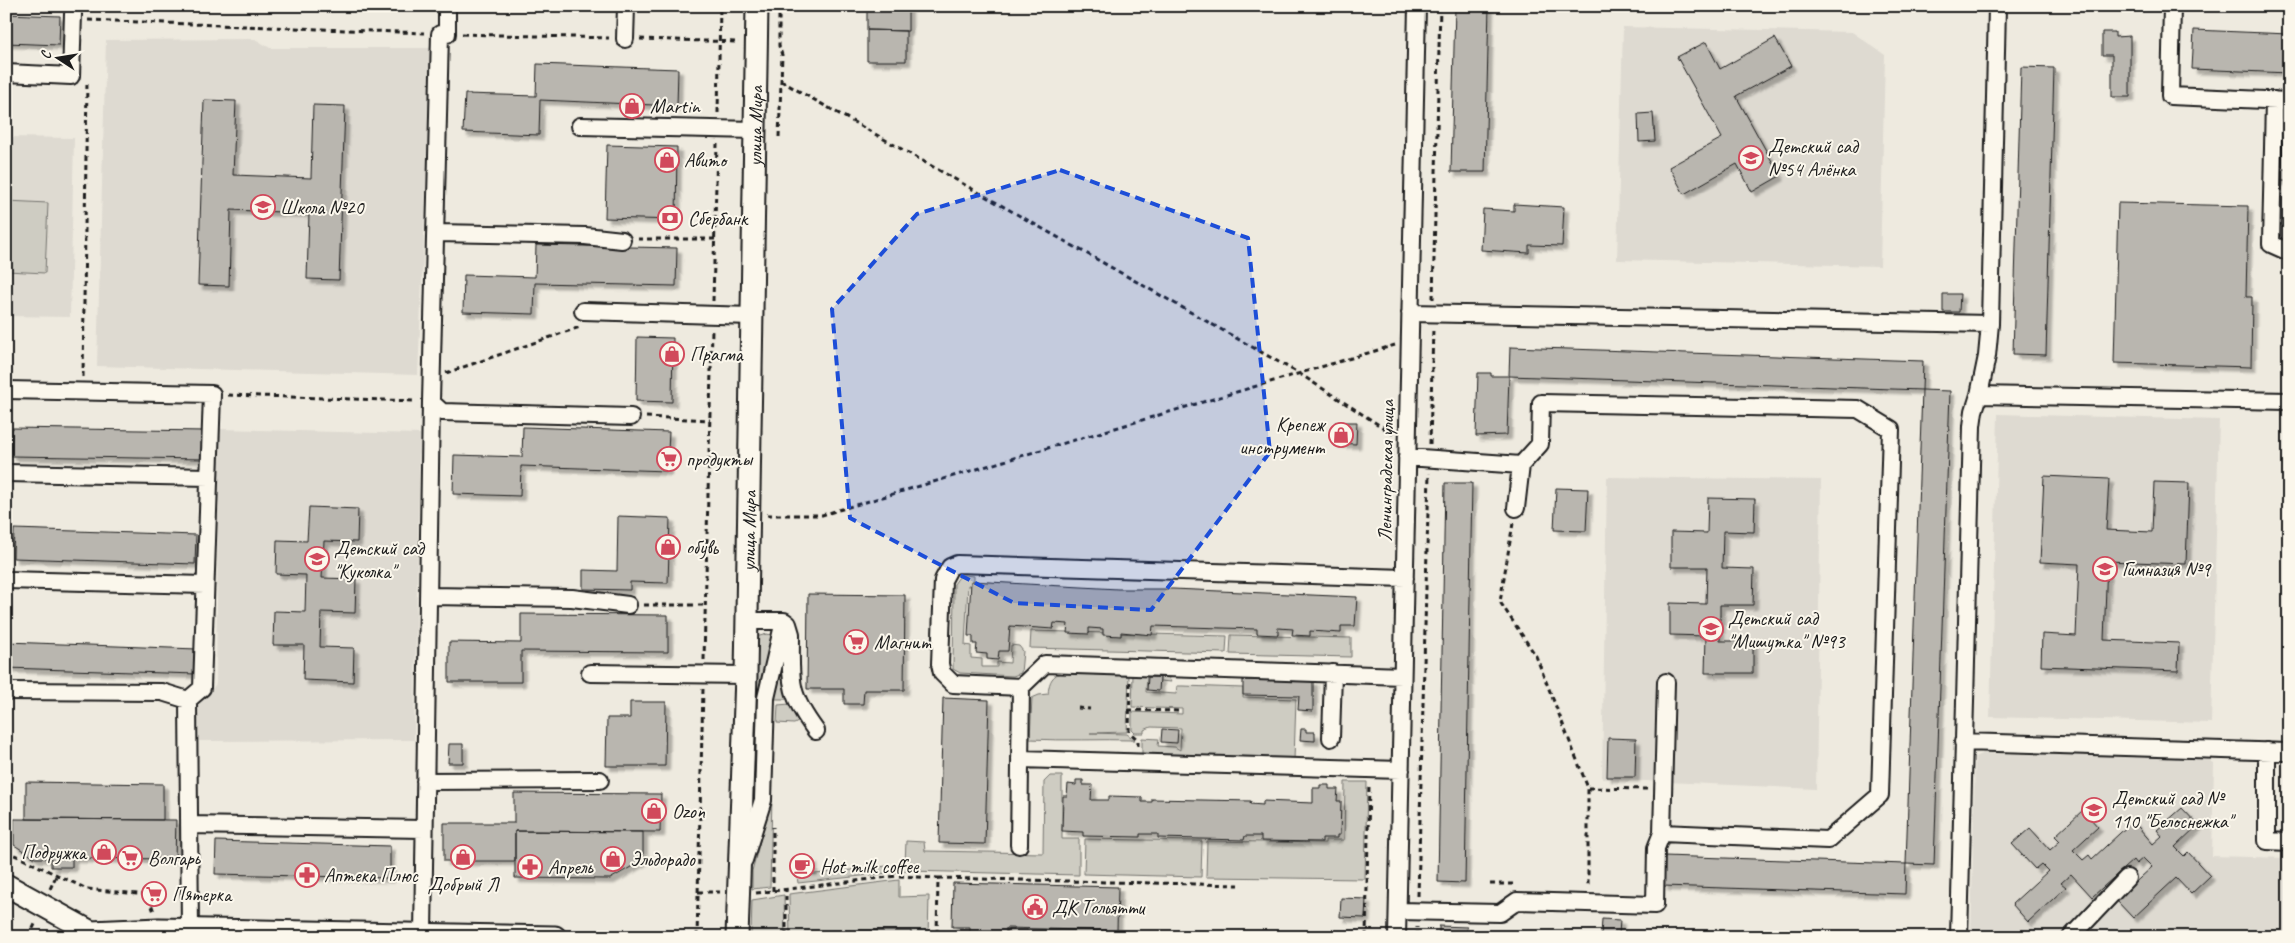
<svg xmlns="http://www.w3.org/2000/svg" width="2295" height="943" font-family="Caveat,sans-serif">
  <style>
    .built { fill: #dedad1 }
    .green { fill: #ceccc2; stroke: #75746f }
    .building { fill: #b9b6af; stroke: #1c1c1c; filter: url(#shadow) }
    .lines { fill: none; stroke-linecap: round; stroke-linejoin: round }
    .minor-casing { stroke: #1c1c1c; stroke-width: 20 }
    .major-casing { stroke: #1c1c1c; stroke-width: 25 }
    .path { stroke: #1c1c1c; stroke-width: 3; stroke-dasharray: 5 4; stroke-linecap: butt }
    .minor { stroke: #fbf7ec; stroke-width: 16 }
    .major { stroke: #fbf7ec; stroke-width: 21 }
    .marked { fill: #1d4ed8; fill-opacity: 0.2; stroke: #1d4ed8; stroke-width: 4; stroke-dasharray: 10 6; stroke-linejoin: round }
    .labels { text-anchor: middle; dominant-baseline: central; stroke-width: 4; stroke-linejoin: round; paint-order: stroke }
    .poi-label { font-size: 20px; fill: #1c1c1c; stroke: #fbf7ec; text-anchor: start }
    .street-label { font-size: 20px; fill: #1c1c1c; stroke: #fbf7ec }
  </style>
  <defs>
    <filter id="shadow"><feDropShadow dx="4.5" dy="4.5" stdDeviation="1" flood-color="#0004"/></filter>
  </defs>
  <rect width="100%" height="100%" fill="#eeeadf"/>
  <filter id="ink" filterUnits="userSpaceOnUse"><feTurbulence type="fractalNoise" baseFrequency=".02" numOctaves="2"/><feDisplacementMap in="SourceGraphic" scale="10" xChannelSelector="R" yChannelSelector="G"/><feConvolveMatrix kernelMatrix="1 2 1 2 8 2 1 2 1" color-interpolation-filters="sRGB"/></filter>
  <g filter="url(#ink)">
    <path class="built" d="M1623,27L1852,32L1885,55L1880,266L1617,260Z
      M255,39L270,48H432L418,375L97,366L106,40Z
      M6,137L74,138L70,317L6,316Z
      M1998,414L2219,420L2211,723L1990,717Z
      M219,429L420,434L414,740L199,741L198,706L216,684Z
      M1607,477L1821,480L1816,789L1602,779Z
      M1983,753L2206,758L2214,763L2212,856L2289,858V937H1971L1975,757Z"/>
    <path class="green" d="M7,201L48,203L45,273L6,271Z
      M963,575L974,576V585H968L965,645L971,646V658L982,659V667H997V662L1010,663L1011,645L1019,646L1023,651L1021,673L1013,676L960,673L953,669L954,584L959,577Z
      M1031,631L1227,636L1226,653L1030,648Z
      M767,634L775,636L759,792L753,806L756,637Z
      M1231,635L1351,638V657L1230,654Z
      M785,642L788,699H772Z
      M1149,669L1166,674L1171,682L1160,681V675L1147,674L1146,692L1176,694L1177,686H1183L1243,688V697L1296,699L1294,760L1142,756V738L1159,739L1158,746L1175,747L1180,750L1181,728L1151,727L1144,730V733H1135L1132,730V712L1182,714V709L1132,707L1133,675Z
      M1060,673L1129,675L1127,732L1090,733L1127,734L1135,740C1099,739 1066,741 1030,739L1032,698L1039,695L1048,694C1049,685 1050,677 1060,673Z
      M790,704L800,721L794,724L777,723L778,705Z
      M1050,776H1062V839H1079V875L907,871L798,883L797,876L905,864L906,841L924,842L925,851L1043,853L1044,782Z
      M1345,782H1367L1365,879L1206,877L1207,841L1325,843V840H1344Z
      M772,795L770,887L752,889V871Z
      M1085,839L1202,841L1201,877L1084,874Z
      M899,880V897L929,896L928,937H911V931H831V937H790L789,894Z
      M784,895L785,937H751L752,900Z"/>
    <path class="building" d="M870,6H908V31L867,30V7Z
      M1455,6H1489L1485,172H1451Z
      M6,14L60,16L59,45L6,43Z
      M867,30L906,31V61H867Z
      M2194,30L2289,34V73L2192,69Z
      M2102,32H2115V37L2130,36V97H2112V55H2102Z
      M1775,38L1791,66L1736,96L1780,176L1752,192L1737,164L1684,194L1669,167L1722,138L1677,57L1706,42L1720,69Z
      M537,64L678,69L677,106L540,100L539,135L463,132L465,94L536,96Z
      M2021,67L2054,68L2046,355L2013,354Z
      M204,100L236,101L233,175L311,178L313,105L345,106L339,280L307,279L309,213L231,210L229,286L198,285Z
      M1653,113L1655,141L1639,142L1638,114Z
      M607,145L677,147L676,220L605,218Z
      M2277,169H2289V181H2277Z
      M2118,203L2248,206L2246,297H2252L2251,367L2114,363Z
      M1514,204L1564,207L1562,246L1529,245V253L1481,250L1483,209L1514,211Z
      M536,245L677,248L676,286L535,283L534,314L463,312L464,275L535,277Z
      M1943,294H1960L1959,312H1943Z
      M637,337L673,338L672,402L636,401Z
      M1510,347L1923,361L1922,390L1509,376Z
      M1478,373H1491V376H1509L1507,435L1476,436Z
      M1922,390L1950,391L1934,865L1906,864Z
      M1335,422H1357L1356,444L1334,443Z
      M523,427L669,432L667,471L521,466L520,496L453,494L454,455L522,457Z
      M12,428L205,431L204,459L11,456Z
      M2288,463H2289V534H2286Z
      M2044,476L2109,479L2106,530L2152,532L2154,482L2189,483L2186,564L2107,561L2104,640L2179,643L2178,671L2041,666L2042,634L2076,636L2079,564L2040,562Z
      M1445,483H1472L1465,883L1438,882Z
      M1556,488L1588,489L1586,531L1554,530Z
      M1708,498L1755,499L1754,532L1723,531L1722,568L1754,569L1753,605H1720V641H1753V673H1705L1706,636L1670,635V603L1706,604L1707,567H1671V532L1707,533Z
      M309,507L358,509L357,542L324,541L322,578L356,579L355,613L321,612L320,647L354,648L353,682L303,680L304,645H273L274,611L305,612L306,575L276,574L277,540L307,541Z
      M618,516L670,518L668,583L630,582V590L583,589V570L617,571Z
      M14,529L196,535L195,564L13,558Z
      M971,581L1118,589H1173L1357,597L1355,626H1341V633L1310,631V636L1292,635L1293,629L1278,628V635L1257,634V629L1153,626L1152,635L1121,632V636L1103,635V629L1089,628V634L1067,633L1068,624L1054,623L1053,629L1010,626L1008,651H999L998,660L987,659V654L976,653L977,644H973V636H968Z
      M808,594L905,595L904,690H864L863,704H844V689H807Z
      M521,614L668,615V652L521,651V682H449V642L521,643Z
      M7,642L197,649L196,674L6,668Z
      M1148,677H1160L1159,691L1147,690Z
      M1243,680L1313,681V711L1298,710L1299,696L1243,695Z
      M943,698L989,700L985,844L939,843Z
      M630,702H666L665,766H606L607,718H630Z
      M1162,729L1178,730L1177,743L1161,742Z
      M1301,729H1306V732H1315V741L1300,740Z
      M1608,738L1636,739L1635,777H1607Z
      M449,744H463V763H448Z
      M1076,780H1083V785H1092L1091,800H1109V796L1142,797V802H1152V799L1251,801L1250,804L1263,805V801L1313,803V788H1320V785H1329V789H1338L1337,801H1341L1340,835H1337V838H1322V842L1261,841V836H1245L1244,840L1158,838V834H1140V837L1083,836V832L1062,831L1063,796H1067L1068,784L1076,785Z
      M26,782L163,784V820L26,819Z
      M514,793L661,794L660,832L515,831V861H444V823H514Z
      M2182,808L2198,825L2175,847L2184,856L2188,852L2210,876L2191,894L2176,878L2133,918L2116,900L2152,867L2143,858L2136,864L2133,860L2092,897L2071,874L2061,883L2066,887L2028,922L2012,904L2048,871L2041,864L2035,869L2012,844L2030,828L2050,850L2060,841L2055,836L2083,810L2098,827L2073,850L2083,860L2089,855L2092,859L2133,821L2153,844L2162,836L2157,830Z
      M14,819L176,820L175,859L72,858V867H51V858H35L14,845Z
      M515,831L643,832V860L610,879L515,878Z
      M216,841L390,846V878L215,874Z
      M1664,856L1906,864L1905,894L1663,886Z
      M813,860V871H799V861Z
      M953,883L1118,887L1117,931L1006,928V937H970V927H952Z
      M1341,898L1366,899L1365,918L1340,917Z
      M1602,919L1620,920L1619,934L1665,937H1601Z
      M1439,926L1467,927L1466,937H1439Z
      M831,931H911V937H831Z"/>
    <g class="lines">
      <defs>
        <path id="minor" d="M2172,6L2170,96L2289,101
          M447,34V6
          M625,39L626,6
          M6,73L71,76L73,14
          M2274,100L2271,244L2289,252
          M580,126L755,130
          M436,233L585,236L622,240
          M583,311L752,316
          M1410,313L1990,324L1987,356L1979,395L2289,401
          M1990,324L1997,6
          M6,390L212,394L202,688L188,700L190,930
          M431,402L442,412L631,417
          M6,473L209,477
          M1516,508L1521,465
          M6,580L205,585
          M428,596L572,598L628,605
          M747,621H784L788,624L791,634C791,680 787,692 816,731
          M590,673L746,675
          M1402,676L1045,664L1021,687L953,684L942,673L940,664L943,580L950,567L957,564L1405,578
          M6,691L162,692L188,700
          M1331,738L1333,673
          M1963,742L2289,752
          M2267,751V841L2289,842
          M1020,759L1401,770
          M425,781L600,780
          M189,825L424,829
          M1662,833L1666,682
          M1019,845L1021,687
          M744,860L763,800L766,698L784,621
          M1398,911L1500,913L1517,901L1655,905L1656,848L1662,833L1828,840L1880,795L1891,429L1858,409L1541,403L1540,444L1521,465L1407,457
          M423,934L431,402L440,34
          M1397,937L1417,6
          M1959,937L1972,426L1974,411L1979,395
          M2071,937L2127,878"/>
        <g id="major">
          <path d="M6,885L91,932L159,929L555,937"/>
          <path id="s1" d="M737,937L746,675L757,6"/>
        </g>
      </defs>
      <use href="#minor" class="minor-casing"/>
      <use href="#major" class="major-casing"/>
      <path class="path" d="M88,20L424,33
        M462,34L609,38
        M640,39L739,42
        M781,81L1300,374L1393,434
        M718,113L720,6
        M779,137L782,55L779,46V6
        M638,239H715
        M1433,299L1440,6
        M713,301L717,144
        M446,373L580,327
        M83,377L87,81
        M228,395L416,401
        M646,417L710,420
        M1430,444L1433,328
        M767,515H822L1395,345
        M1513,523L1500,602L1536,656L1588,788V885
        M644,605H705
        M704,660L712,329
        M1130,682L1129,732L1138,740V747
        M1078,708L1090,709
        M1128,710L1182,711
        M1588,788L1647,789
        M6,851L87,889L148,895L154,912
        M938,878L1239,885
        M1490,884H1514
        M50,889L56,876
        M773,891V827
        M698,892H720
        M756,893L897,876L938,878L937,937
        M1418,896L1429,473
        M29,937L36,922
        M697,937L703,689
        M786,937V890
        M1366,937L1369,785
        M1417,937V927"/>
      <use href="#minor" class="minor"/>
      <use href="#major" class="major"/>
    </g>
  </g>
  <path class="marked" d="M1060,170L1248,238L1270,452L1151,610L1014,603L850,518L832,309L917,214Z"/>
  <defs>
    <symbol id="shop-ring" viewBox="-11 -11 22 22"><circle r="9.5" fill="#fbf7ec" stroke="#d1495b" stroke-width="1.5"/><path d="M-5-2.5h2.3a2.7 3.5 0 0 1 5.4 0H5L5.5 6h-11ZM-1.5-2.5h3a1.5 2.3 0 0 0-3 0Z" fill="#d1495b"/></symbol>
    <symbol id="school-ring" viewBox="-11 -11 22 22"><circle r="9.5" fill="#fbf7ec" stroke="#d1495b" stroke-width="1.5"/><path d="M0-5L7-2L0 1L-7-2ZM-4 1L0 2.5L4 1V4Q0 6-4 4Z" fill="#d1495b"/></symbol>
    <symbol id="bank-ring" viewBox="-11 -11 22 22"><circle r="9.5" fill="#fbf7ec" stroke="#d1495b" stroke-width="1.5"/><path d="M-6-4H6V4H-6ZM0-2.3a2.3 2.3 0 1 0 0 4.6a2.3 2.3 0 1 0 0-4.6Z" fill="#d1495b"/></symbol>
    <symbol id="supermarket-ring" viewBox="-11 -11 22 22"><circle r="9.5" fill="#fbf7ec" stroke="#d1495b" stroke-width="1.5"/><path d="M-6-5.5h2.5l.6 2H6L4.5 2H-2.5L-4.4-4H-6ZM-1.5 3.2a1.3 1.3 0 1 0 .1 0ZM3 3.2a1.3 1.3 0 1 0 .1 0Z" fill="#d1495b"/></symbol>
    <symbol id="cafe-ring" viewBox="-11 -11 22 22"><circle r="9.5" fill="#fbf7ec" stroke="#d1495b" stroke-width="1.5"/><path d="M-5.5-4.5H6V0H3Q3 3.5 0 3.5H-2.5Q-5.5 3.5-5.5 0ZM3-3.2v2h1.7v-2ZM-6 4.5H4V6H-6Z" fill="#d1495b"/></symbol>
    <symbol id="pharmacy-ring" viewBox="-11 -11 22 22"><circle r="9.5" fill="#fbf7ec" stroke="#d1495b" stroke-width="1.5"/><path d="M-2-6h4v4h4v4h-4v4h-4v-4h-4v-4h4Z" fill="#d1495b"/></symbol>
    <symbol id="civic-ring" viewBox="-11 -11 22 22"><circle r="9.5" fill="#fbf7ec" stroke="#d1495b" stroke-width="1.5"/><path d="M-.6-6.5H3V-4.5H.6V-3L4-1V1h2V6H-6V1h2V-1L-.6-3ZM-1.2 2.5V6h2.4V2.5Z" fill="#d1495b"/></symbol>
  </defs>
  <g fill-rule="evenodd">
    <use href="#shop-ring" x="618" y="92" width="28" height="28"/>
    <use href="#school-ring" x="1737" y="144" width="28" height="28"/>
    <use href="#shop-ring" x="653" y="146" width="28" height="28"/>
    <use href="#school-ring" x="249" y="193" width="28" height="28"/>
    <use href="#bank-ring" x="656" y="204" width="28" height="28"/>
    <use href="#shop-ring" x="658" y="340" width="28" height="28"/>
    <use href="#shop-ring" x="1327" y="421" width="28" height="28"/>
    <use href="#supermarket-ring" x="655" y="445" width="28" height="28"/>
    <use href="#shop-ring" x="654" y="533" width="28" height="28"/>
    <use href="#school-ring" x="303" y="545" width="28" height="28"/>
    <use href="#school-ring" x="2091" y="555" width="28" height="28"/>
    <use href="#school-ring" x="1697" y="615" width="28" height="28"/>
    <use href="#supermarket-ring" x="842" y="628" width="28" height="28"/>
    <use href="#school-ring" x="2080" y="796" width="28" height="28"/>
    <use href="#shop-ring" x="640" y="797" width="28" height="28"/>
    <use href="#shop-ring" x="90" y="838" width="28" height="28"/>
    <use href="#shop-ring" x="449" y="843" width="28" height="28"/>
    <use href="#supermarket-ring" x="116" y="844" width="28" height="28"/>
    <use href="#shop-ring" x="599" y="845" width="28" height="28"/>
    <use href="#cafe-ring" x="788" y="852" width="28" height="28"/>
    <use href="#pharmacy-ring" x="516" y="853" width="28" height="28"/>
    <use href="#pharmacy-ring" x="293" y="861" width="28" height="28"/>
    <use href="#supermarket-ring" x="140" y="880" width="28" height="28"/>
    <use href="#civic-ring" x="1021" y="893" width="28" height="28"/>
  </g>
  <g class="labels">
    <g class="poi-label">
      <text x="650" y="106">Martin</text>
      <text x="1768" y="146">Детский сад<tspan x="1768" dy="23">№54 Алёнка</tspan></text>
      <text x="684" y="160">Авито</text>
      <text x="280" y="207">Школа №20</text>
      <text x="688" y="218">Сбербанк</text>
      <text x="690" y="354">Прагма</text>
      <text x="1324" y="424" text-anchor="end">Крепеж<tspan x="1324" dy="23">инструмент</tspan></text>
      <text x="686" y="459">продукты</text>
      <text x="686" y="547">обувь</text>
      <text x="334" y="548">Детский сад<tspan x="334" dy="23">"Куколка"</tspan></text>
      <text x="2122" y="569">Гимназия №9</text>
      <text x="1728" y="618">Детский сад<tspan x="1728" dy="23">"Мишутка" №93</tspan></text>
      <text x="874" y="642">Магнит</text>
      <text x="2112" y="798">Детский сад №<tspan x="2112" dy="23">110 "Белоснежка"</tspan></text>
      <text x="672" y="811">Ozon</text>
      <text x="86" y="852" text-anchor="end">Подружка</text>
      <text x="148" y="858">Волгарь</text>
      <text x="630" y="859">Эльдорадо</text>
      <text x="820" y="866">Hot milk coffee</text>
      <text x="548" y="867">Апрель</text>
      <text x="324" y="875">Аптека Плюс</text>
      <text x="463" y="884" text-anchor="middle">Добрый Л</text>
      <text x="172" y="894">Пятерка</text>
      <text x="1052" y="907">ДК Тольятти</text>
    </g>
    <g class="street-label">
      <text stroke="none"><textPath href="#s1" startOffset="811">улица Мира</textPath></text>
      <text transform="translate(1386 471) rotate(-89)">Ленинградская улица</text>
      <text stroke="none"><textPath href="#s1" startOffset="406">улица Мира</textPath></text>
    </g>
  </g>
  <rect width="2295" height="943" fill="none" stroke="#fbf7ec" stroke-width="25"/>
  <rect x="12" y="12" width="2270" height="918" fill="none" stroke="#1c1c1c" stroke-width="2" filter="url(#ink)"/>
  <g transform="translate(58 58) rotate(282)" stroke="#fbf7ec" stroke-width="4" paint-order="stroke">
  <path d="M0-4L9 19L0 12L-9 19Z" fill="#1c1c1c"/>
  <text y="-8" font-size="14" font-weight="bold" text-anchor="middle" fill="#1c1c1c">С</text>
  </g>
</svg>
